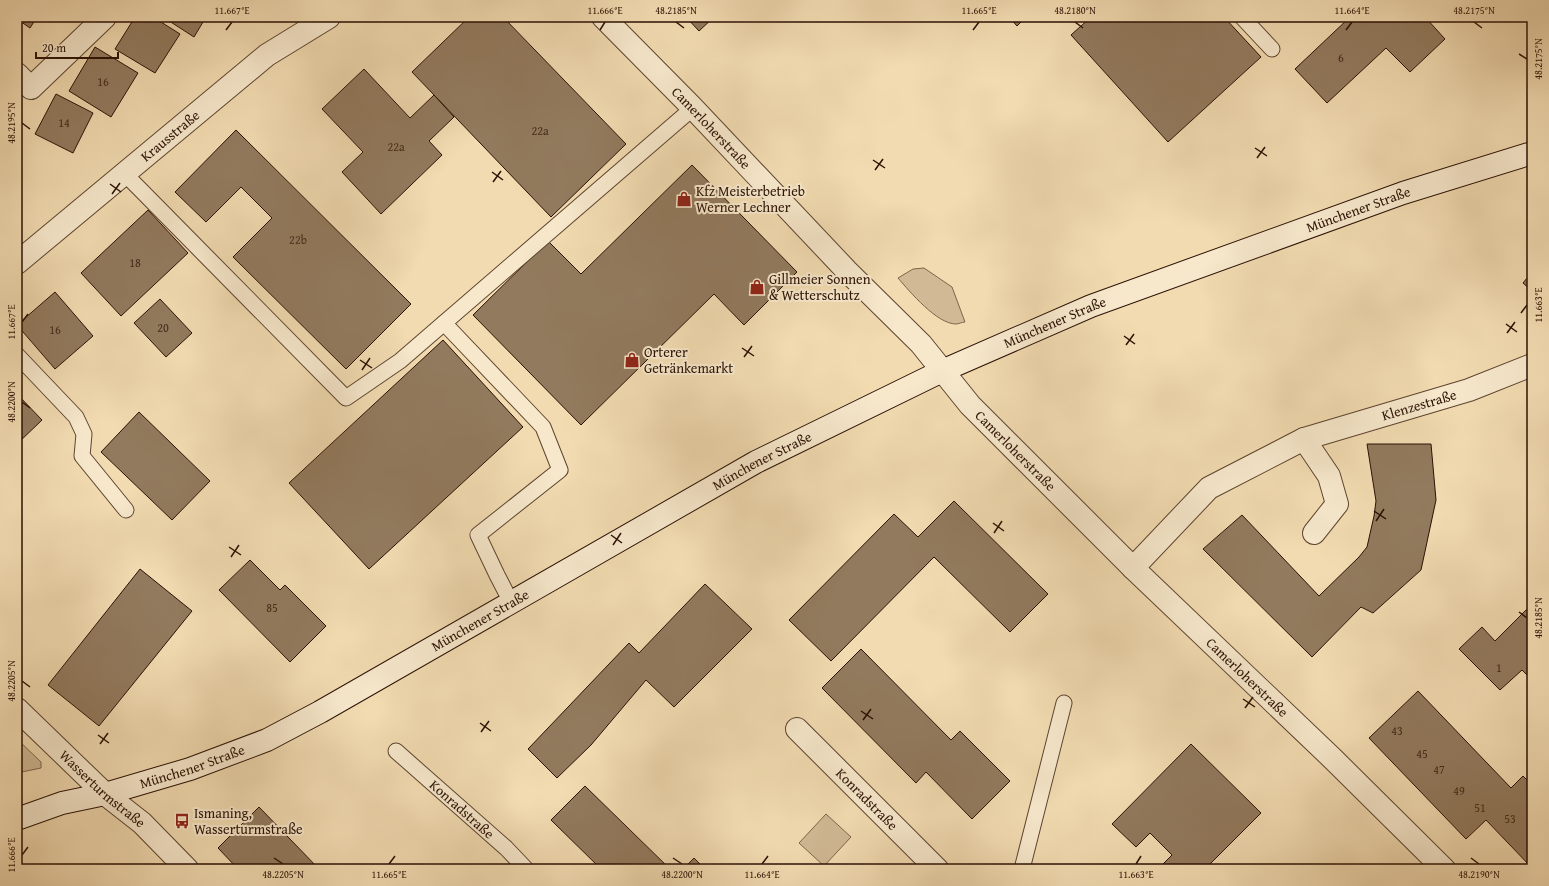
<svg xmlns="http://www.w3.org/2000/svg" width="1549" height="886" font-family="'Gentium Book Plus',serif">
	<rect width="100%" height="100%" fill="#f2dbb1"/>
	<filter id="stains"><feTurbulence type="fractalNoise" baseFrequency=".005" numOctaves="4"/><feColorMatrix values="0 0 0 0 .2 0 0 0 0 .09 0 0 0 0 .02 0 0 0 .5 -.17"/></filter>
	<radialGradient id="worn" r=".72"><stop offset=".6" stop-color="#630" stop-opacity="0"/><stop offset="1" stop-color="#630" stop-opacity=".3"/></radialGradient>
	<g fill="#d0b994" stroke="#7e654c">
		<path d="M924,268L952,287L965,322C962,322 959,324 956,324C937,324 910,292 898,278L913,269Z"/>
		<path d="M17,739L41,762V768L17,773Z"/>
		<path d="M826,814L851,837L824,866L799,843Z"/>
	</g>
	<g fill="#927a5e" stroke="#2b1104">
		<path d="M17,17H37L30,28L17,19Z"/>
		<path d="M135,17H153L180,34L155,73L115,49Z"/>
		<path d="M163,17H206L194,37Z"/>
		<path d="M469,17H503L626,144L551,217L412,72Z"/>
		<path d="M686,17H714L699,31Z"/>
		<path d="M1009,17H1026L1017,26Z"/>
		<path d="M1091,17H1224L1261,57L1168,142L1071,35Z"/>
		<path d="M1350,17H1425L1445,39L1410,72L1386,48L1327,103L1295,69Z"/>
		<path d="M95,47L138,73L111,117L69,91Z"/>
		<path d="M364,69L410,118L434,95L454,117L429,141L442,155L381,214L342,172L363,152L322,109Z"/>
		<path d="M56,94L93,113L73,153L35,134Z"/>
		<path d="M236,130L411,304L346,369L233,257L272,218L241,187L206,222L175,192Z"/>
		<path d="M692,165L797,272L744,325L714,294L581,425L473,315L548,241L581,274Z"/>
		<path d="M148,210L188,253L121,316L81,273Z"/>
		<path d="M1532,272V291L1523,283Z"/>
		<path d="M55,292L93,336L55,369L17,325Z"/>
		<path d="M160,299L192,333L166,357L134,323Z"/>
		<path d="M443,340L523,427L369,569L289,483Z"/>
		<path d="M17,394L42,420L17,444Z"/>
		<path d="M139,412L210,481L172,520L101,452Z"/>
		<path d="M1367,444H1431L1436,500L1421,570L1373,613L1361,607L1312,657L1203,549L1242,515L1319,596L1359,557L1367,547L1374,516L1376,501Z"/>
		<path d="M954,501L1048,594L1010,632L934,557L831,661L789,620L894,514L918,537Z"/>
		<path d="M250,560L280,590L285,585L326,626L290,662L219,590Z"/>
		<path d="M140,569L192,611L99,726L48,685Z"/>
		<path d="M705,584L752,629L674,707L646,680L591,745L557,778L528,749L629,643L639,653Z"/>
		<path d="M1529,607H1532V676L1530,678L1522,670L1500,690L1459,649L1482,627L1495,641Z"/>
		<path d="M861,649L951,740L960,731L1010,781L972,819L926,772L916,783L822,688Z"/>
		<path d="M1418,691L1511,788L1523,776L1532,785V868L1486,820L1466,839L1369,738Z"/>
		<path d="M1191,744L1261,813L1205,869H1158L1172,855L1150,833L1136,847L1112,824Z"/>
		<path d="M585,786L670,869H601L551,820Z"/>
		<path d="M259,807L319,869H238L218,848Z"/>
		<path d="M694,858L705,869H683Z"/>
	</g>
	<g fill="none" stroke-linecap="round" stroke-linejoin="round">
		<g stroke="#5d442f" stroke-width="17">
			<g id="lane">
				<path d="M1242,17L1272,49"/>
				<path d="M124,173L346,398L400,361L693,108"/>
				<path d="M444,323L543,427L560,470L478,535L497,575L511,602"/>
				<path d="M17,355L76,417L84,434L82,456L126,510"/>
				<path id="s1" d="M396,751L506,848L526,869"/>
				<path d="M1022,869L1064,703"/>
			</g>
		</g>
		<g stroke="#5d442f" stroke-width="24">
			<g id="street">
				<path id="s2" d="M603,17L693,108L847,271L921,344L970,405L1133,568L1333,759L1444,869"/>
				<path d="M17,74L31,88L105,17"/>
				<path id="s3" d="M17,263L267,55L329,17"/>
				<path id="s4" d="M1304,439L1469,390L1532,365"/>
				<path d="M1133,568L1209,488L1304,439L1329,476L1337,504L1314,533"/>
				<path id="s5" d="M17,709L105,794L142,823L187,869"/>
				<path id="s6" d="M797,729L937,869"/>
			</g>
		</g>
		<g stroke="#2b1104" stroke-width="24">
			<g id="secondary">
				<path id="s7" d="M17,819L62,803L105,794L190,769L267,740L320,712L756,462L942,371L1091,306L1403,193L1532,153"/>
			</g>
		</g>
		<use href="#lane" stroke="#f7e8cc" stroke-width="15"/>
		<use href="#street" stroke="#f7e8cc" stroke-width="22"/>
		<use href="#secondary" stroke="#f7e8cc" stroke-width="22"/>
	</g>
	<path fill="none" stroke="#2b1104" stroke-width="1.5" d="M676,22L684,28M1075,22L1083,28M1474,22L1482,28M226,30L232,22M600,30L605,22M973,30L979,22M1346,30L1352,22M1519,54L1527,59M22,123L30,129M1255,148L1267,156M1257,158L1265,147M873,160L885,168M875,170L883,159M492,172L503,180M493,182L501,171M110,184L121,192M112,194L120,183M1521,313L1527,305M22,322L28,314M1506,324L1517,332M1507,333L1515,322M1124,336L1135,344M1126,345L1134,334M742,348L754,356M744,357L752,346M360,360L372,368M362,370L370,358M22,402L30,408M1374,511L1386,519M1376,521L1384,509M993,523L1004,531M994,533L1002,521M611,535L622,543M613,545L621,533M229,547L241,555M231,557L239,545M1519,612L1527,618M22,681L30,687M1243,699L1255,707M1245,708L1253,697M861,711L873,719M863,720L871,709M480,723L491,731M481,732L489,721M98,735L109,743M100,744L108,733M22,855L28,847M274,858L283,864M673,858L682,864M1471,858L1479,864M389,864L395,856M762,864L768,856M1136,864L1141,856"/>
	<defs>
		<g id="shop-bare" transform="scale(1.2)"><path d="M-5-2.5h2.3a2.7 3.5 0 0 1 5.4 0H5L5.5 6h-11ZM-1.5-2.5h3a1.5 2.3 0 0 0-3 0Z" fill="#8f2418" stroke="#f7e8cc" stroke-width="2.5" paint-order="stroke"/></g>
		<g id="bus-bare" transform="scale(1.2)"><path d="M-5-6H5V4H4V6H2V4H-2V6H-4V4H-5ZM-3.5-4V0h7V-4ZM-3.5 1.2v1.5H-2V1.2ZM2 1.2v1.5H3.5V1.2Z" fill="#8f2418" stroke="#f7e8cc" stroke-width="2.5" paint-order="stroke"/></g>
	</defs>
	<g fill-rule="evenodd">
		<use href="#shop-bare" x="684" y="199"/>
		<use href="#shop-bare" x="757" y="287"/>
		<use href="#shop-bare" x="632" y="360"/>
		<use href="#bus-bare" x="182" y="821"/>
	</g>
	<g text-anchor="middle" stroke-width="4" stroke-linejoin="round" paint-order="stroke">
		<g font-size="12" fill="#452b1a">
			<text x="1341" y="62">6</text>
			<text x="103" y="86">16</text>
			<text x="64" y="127">14</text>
			<text x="540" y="135">22a</text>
			<text x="396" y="151">22a</text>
			<text x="298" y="244">22b</text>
			<text x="135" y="267">18</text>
			<text x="163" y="332">20</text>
			<text x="55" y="334">16</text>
			<text x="272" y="612">85</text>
			<text x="1499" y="672">1</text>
			<text x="1397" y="735">43</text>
			<text x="1422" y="758">45</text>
			<text x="1439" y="774">47</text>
			<text x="1459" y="795">49</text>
			<text x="1480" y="812">51</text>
			<text x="1510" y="823">53</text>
		</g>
		<g font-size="14" fill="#2b1104" stroke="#f7e8cc">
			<text dy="5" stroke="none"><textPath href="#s2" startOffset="155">Camerloherstraße</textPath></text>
			<text dy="5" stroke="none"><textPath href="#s3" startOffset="199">Krausstraße</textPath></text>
			<text dy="5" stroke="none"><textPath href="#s7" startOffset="1479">Münchener Straße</textPath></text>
			<text dy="5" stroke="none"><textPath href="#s7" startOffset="1155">Münchener Straße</textPath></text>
			<text dy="5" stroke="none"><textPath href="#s4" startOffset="120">Klenzestraße</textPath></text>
			<text dy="5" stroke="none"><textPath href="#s2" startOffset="599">Camerloherstraße</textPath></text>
			<text dy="5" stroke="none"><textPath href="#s7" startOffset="831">Münchener Straße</textPath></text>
			<text dy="5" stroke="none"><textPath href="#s7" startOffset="507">Münchener Straße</textPath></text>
			<text dy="5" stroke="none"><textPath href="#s2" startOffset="923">Camerloherstraße</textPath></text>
			<text dy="5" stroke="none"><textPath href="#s7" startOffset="183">Münchener Straße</textPath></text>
			<text dy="5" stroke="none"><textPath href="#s5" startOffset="117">Wasserturmstraße</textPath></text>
			<text dy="5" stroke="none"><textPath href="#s6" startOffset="99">Konradstraße</textPath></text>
			<text dy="5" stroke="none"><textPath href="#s1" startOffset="88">Konradstraße</textPath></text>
		</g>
		<g font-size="14" fill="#2b1104" stroke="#f7e8cc" text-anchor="start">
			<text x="696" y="196">Kfz Meisterbetrieb<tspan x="696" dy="16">Werner Lechner</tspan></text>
			<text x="769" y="284">Gillmeier Sonnen<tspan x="769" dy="16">&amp; Wetterschutz</tspan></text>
			<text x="644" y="357">Orterer<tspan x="644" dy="16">Getränkemarkt</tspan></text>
			<text x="194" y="818">Ismaning,<tspan x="194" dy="16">Wasserturmstraße</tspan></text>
		</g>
	</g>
	<rect width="1549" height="886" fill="none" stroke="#f2dbb1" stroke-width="44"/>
	<path d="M36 52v6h82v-6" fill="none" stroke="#2b1104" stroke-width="2"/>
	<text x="42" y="52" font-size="12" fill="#2b1104" stroke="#f7e8cc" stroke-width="3" paint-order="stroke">20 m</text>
	<rect x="22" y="22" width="1505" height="842" fill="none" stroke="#2b1104" stroke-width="1.5"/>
	<g font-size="10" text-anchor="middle" fill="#2b1104">
		<text x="232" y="14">11.667°E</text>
		<text x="605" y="14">11.666°E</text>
		<text x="676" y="14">48.2185°N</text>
		<text x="979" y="14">11.665°E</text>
		<text x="1075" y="14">48.2180°N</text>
		<text x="1352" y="14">11.664°E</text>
		<text x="1474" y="14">48.2175°N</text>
		<text transform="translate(1538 59) rotate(-90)" y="4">48.2175°N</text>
		<text transform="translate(11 123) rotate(-90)" y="4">48.2195°N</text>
		<text transform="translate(1538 305) rotate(-90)" y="4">11.663°E</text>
		<text transform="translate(11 322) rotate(-90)" y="4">11.667°E</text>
		<text transform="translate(11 402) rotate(-90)" y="4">48.2200°N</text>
		<text transform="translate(1538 618) rotate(-90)" y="4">48.2185°N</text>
		<text transform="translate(11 681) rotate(-90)" y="4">48.2205°N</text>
		<text transform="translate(11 855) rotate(-90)" y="4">11.666°E</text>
		<text x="283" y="878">48.2205°N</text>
		<text x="389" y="878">11.665°E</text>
		<text x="682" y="878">48.2200°N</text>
		<text x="762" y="878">11.664°E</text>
		<text x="1136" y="878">11.663°E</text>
		<text x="1479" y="878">48.2190°N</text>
	</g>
	<rect width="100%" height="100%" filter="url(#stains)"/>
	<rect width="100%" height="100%" fill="url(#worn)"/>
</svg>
